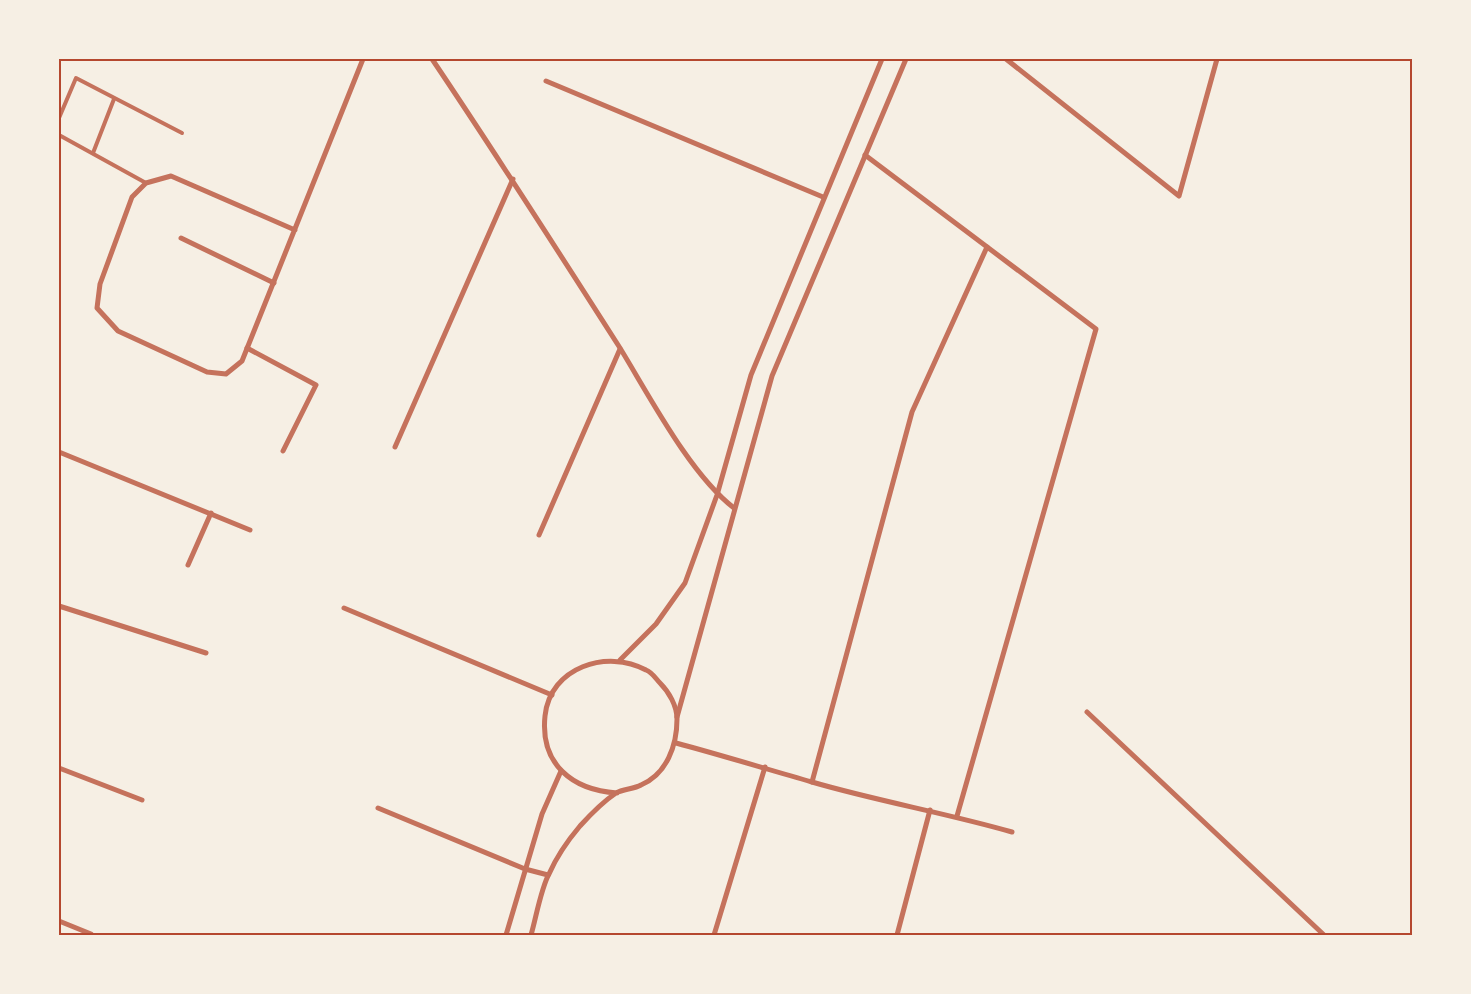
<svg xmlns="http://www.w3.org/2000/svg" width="1471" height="994" font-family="'Times New Roman',serif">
	<rect width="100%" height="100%" fill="#f6efe4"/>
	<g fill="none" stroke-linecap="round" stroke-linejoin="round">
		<g stroke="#c5725c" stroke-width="4">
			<path d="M59,118L76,78L182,133"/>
			<path d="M59,135L146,183"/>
			<path d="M93,153L114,99"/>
		</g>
		<g stroke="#c5725c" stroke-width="5">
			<path d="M432,59C496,154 558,251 620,348C650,397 690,474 734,508"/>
			<path d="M1006,59L1179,196L1217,59"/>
			<path d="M546,81L823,197"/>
			<path d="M865,155L1096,329L957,816"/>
			<path d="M295,230L171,176L146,183L132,197L100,284L97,308L118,331L207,372L226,374L242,361L363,59"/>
			<path d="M181,238L274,283"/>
			<path d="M247,348L316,385L283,451"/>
			<path d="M395,447L513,179"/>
			<path d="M59,452L250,530"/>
			<path d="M539,535L620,349"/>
			<path d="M188,565L211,513"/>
			<path d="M59,606L206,653"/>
			<path d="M344,608L552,695"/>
			<path d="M620,660L656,624L685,583L717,495L751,375L882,59"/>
			<path d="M1087,712L1324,935"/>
			<path d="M677,717L772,376L906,59"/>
			<path d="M676,743C721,755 766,769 812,782C877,801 946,813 1012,832"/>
			<path d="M59,768L142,800"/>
			<path d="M812,782L912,412L987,247"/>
			<path d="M378,808L525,869L548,875"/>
			<path d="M59,921L91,934"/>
			<path d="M506,935L542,814L561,771"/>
			<path d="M531,935C536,918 541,888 549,874C556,858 569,839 580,826C590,815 604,801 616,793C623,789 634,789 641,785C667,774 677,745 677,719C677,706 669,692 660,683C656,679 652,672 646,670C607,649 550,667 545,716C540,764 572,790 617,793"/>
			<path d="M714,935L765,767"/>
			<path d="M897,935L930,810"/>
		</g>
	</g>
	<rect width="1471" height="994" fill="none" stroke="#f6efe4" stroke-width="120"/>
	<rect x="60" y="60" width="1351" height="874" fill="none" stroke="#b5482f" stroke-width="2"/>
</svg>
